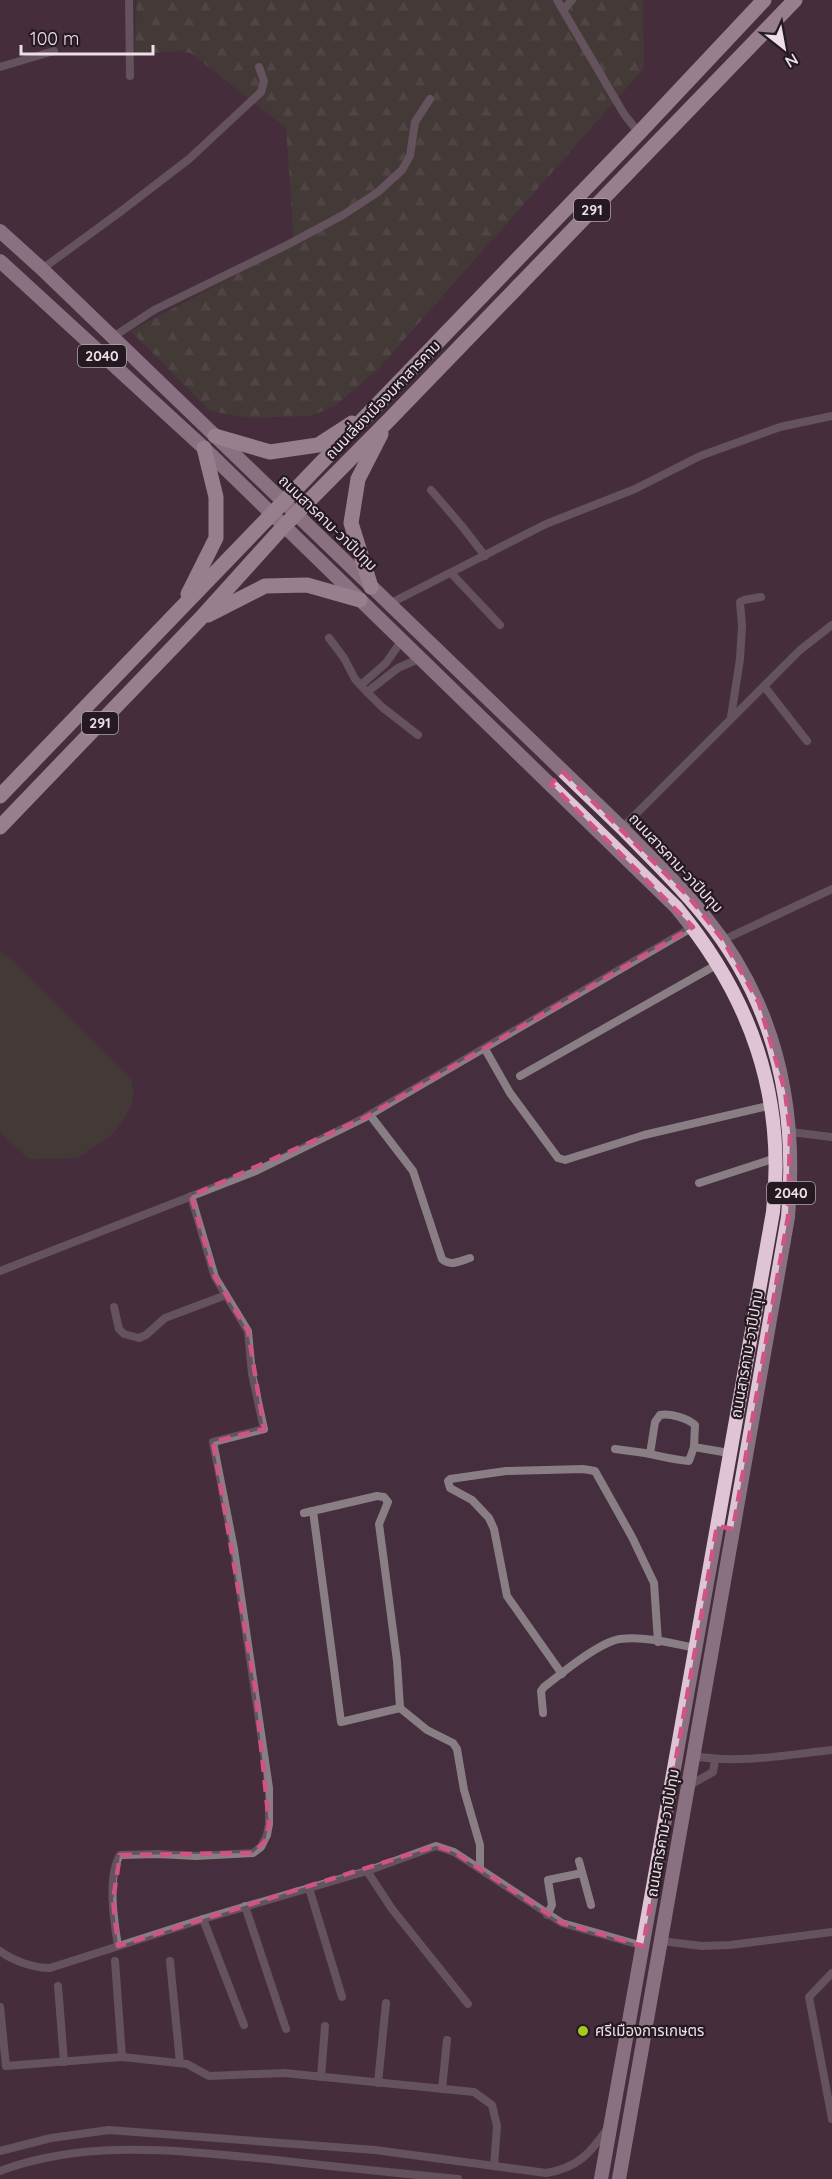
<svg xmlns="http://www.w3.org/2000/svg" width="832" height="2179" font-family="Quicksand,'Noto Sans Thai',sans-serif">
	<defs>
		<pattern id="forest-firs" width="22" height="20" patternUnits="userSpaceOnUse" patternTransform="scale(1.5)"><rect width="22" height="20" fill="#424931"/><path d="M5 1l3.5 6h-7zM16 11l3.5 6h-7z" fill="#5e634f"/></pattern>
	</defs>
	<rect width="100%" height="100%" fill="#452e3d"/>
	<path fill="url(#forest-firs)" d="M137,0H643L644,68L379,368L335,406L311,416L249,418L210,411L131,331L294,244L286,128L192,54L183,51L135,54Z"/>
	<path fill="#424931" d="M0,952L4,953L131,1080L134,1093L131,1107L114,1133L78,1158L29,1159L0,1132Z"/>
	<g fill="none" stroke-linecap="round" stroke-linejoin="round">
		<g stroke="#8a7e85" stroke-width="8">
			<path d="M129,0L130,76"/>
			<path d="M557,0L624,114L639,133"/>
			<path d="M563,10L572,0"/>
			<path d="M0,67L54,51"/>
			<path d="M42,269L120,212L189,159L261,92L264,81L259,67"/>
			<path d="M113,337L154,310L287,245L343,215L378,192L402,170L410,156L415,122L430,99"/>
			<path d="M431,490L461,525L485,556"/>
			<path d="M451,573L500,625"/>
			<path d="M389,604L546,524L635,489L700,456L780,427L832,416"/>
			<path d="M329,638L344,658L355,679L364,689L382,707L418,735"/>
			<path d="M361,685L386,663L402,640"/>
			<path d="M764,686L807,741"/>
			<path d="M367,692L398,668L421,658"/>
			<path d="M731,717L740,659L742,626L740,602L744,600L761,597"/>
			<path d="M622,828L800,650L832,625"/>
			<path d="M723,940L832,889"/>
			<path d="M485,1049L510,1093L558,1158L565,1160L644,1135L772,1105"/>
			<path d="M520,1076L718,964"/>
			<path d="M370,1115L413,1171L442,1259C450,1267 460,1261 470,1258"/>
			<path d="M790,1132L832,1137"/>
			<path d="M699,1183L776,1158"/>
			<path d="M0,1271L256,1171L364,1118L693,927"/>
			<path d="M114,1307L119,1329L124,1334L139,1338L146,1335L165,1318L226,1295"/>
			<path d="M694,1447L729,1453"/>
			<path d="M615,1449L645,1453C660,1456 674,1460 689,1461L694,1447L695,1425C687,1418 670,1413 660,1415L655,1422L650,1454"/>
			<path d="M313,1511L341,1722L400,1708"/>
			<path d="M304,1513L377,1496L384,1497L388,1502L379,1524L397,1661L400,1708L427,1730L453,1743L457,1749L464,1790L480,1845V1869"/>
			<path d="M562,1674L507,1596L494,1529L489,1518L472,1500L450,1488L448,1481L450,1479L506,1471L583,1469L595,1471L632,1537L654,1583L658,1642"/>
			<path d="M543,1713L541,1691L544,1687C561,1674 599,1642 620,1639C644,1636 672,1643 695,1648"/>
			<path d="M693,1756C740,1764 786,1755 832,1750"/>
			<path d="M688,1786L713,1772L715,1760"/>
			<path d="M579,1861L591,1905"/>
			<path d="M367,1871L392,1909L468,2004"/>
			<path d="M309,1888L342,1997"/>
			<path d="M245,1906L286,2029"/>
			<path d="M547,1915L552,1905L548,1880L582,1873"/>
			<path d="M203,1919L244,2025"/>
			<path d="M661,1941L702,1946L730,1945L832,1932"/>
			<path d="M118,1946C114,1922 107,1877 120,1855L158,1854L196,1856L253,1853L261,1847L267,1835L269,1824V1788L234,1549L213,1442L264,1429L252,1374L248,1331L215,1277L191,1196"/>
			<path d="M0,1951C13,1961 34,1968 50,1968L203,1919L367,1871L436,1846L454,1852L562,1923L643,1946"/>
			<path d="M115,1961L122,2057"/>
			<path d="M170,1961L180,2063"/>
			<path d="M832,1973L809,1997L832,2119"/>
			<path d="M58,1986L64,2062"/>
			<path d="M0,2007L6,2066L122,2057L187,2064L209,2076L284,2073L474,2092L492,2105L497,2126L494,2166"/>
			<path d="M321,2077L325,2026"/>
			<path d="M378,2083L386,2003"/>
			<path d="M442,2089L447,2040"/>
			<path d="M0,2151L51,2138L109,2130L375,2150L546,2173C577,2168 590,2154 607,2129"/>
			<path d="M0,2171C87,2138 185,2151 276,2160C337,2167 397,2173 458,2179"/>
		</g>
		<g stroke="#dec4d4" stroke-width="14">
			<path d="M0,231L42,269L622,828C650,857 681,886 706,918C776,1005 798,1107 788,1217L619,2179"/>
			<path d="M0,261L204,448L676,907C750,996 786,1095 773,1212L601,2179"/>
		</g>
		<g stroke="#fbe2f1" stroke-width="15">
			<path d="M215,436L270,452L318,445L352,423"/>
			<path d="M371,587L351,523L358,479L381,434"/>
			<path d="M188,594L216,538V497L204,448"/>
			<path d="M208,615L265,586L307,585L360,600"/>
			<path d="M0,796L639,133L764,0"/>
			<path d="M0,827L200,619L284,526L388,421L795,0"/>
		</g>
	</g>
	<path d="M0 0H832V2179H0ZM563,772L688,896L723,940L759,1003L785,1091L790,1132L788,1217L733,1529L717,1526L643,1946L562,1923L454,1852L436,1846L118,1946L113,1900L120,1855L253,1853L265,1841L269,1824L255,1687L213,1442L264,1429L248,1331L215,1277L191,1196L364,1118L693,927L551,784Z" fill="#452e3d" fill-opacity=".55" fill-rule="evenodd"/>
	<path fill="none" stroke="#cf5385" stroke-width="4.5" stroke-dasharray="12 8" stroke-linejoin="round" d="M563,772L688,896L723,940L759,1003L785,1091L790,1132L788,1217L733,1529L717,1526L643,1946L562,1923L454,1852L436,1846L118,1946L113,1900L120,1855L253,1853L265,1841L269,1824L255,1687L213,1442L264,1429L248,1331L215,1277L191,1196L364,1118L693,927L551,784Z"/>
	<circle fill="#a7c81f" stroke="#251a21" stroke-width="2" cx="583" cy="2031" r="6"/>
	<g text-anchor="middle" stroke-width="4.5" stroke-linejoin="round" paint-order="stroke">
		<g fill="#251a21" stroke="#b2a3ac" stroke-width="1.5">
			<rect x="574" y="199" width="36" height="22" rx="4.5"/>
			<rect x="78" y="345" width="48" height="22" rx="4.5"/>
			<rect x="82" y="712" width="36" height="22" rx="4.5"/>
			<rect x="767" y="1182" width="48" height="22" rx="4.5"/>
		</g>
		<g font-size="14" font-weight="bold" fill="#eedee8">
			<text x="592" y="215">291</text>
			<text x="102" y="361">2040</text>
			<text x="100" y="728">291</text>
			<text x="791" y="1198">2040</text>
		</g>
		<g font-size="15" fill="#eedee8" stroke="#251a21">
			<text transform="translate(383 400) rotate(-46)" y="5">ถนนเลี่ยงเมืองมหาสารคาม</text>
			<text transform="translate(328 523) rotate(44)" y="5">ถนนสารคาม-วาปีปทุม</text>
			<text transform="translate(676 863) rotate(47)" y="5">ถนนสารคาม-วาปีปทุม</text>
			<text transform="translate(747 1354) rotate(-80)" y="5">ถนนสารคาม-วาปีปทุม</text>
			<text transform="translate(663 1833) rotate(-80)" y="5">ถนนสารคาม-วาปีปทุม</text>
		</g>
		<g font-size="15" fill="#eedee8" stroke="#251a21" text-anchor="start">
			<text x="595" y="2036">ศรีเมืองการเกษตร</text>
		</g>
	</g>
	<g transform="translate(784 48) rotate(149)" stroke="#251a21" stroke-width="4.5" paint-order="stroke">
	<path d="M0-4.5L10 22L0 15L-10 22Z" fill="#eedee8"/>
	<text y="-9" font-size="16" font-weight="bold" text-anchor="middle" fill="#eedee8">N</text>
	</g>
	<path d="M21 45v9h132v-9" fill="none" stroke="#eedee8" stroke-width="3"/>
	<text x="30" y="45" font-size="18" fill="#eedee8" stroke="#251a21" stroke-width="4.5" paint-order="stroke">100 m</text>
</svg>
